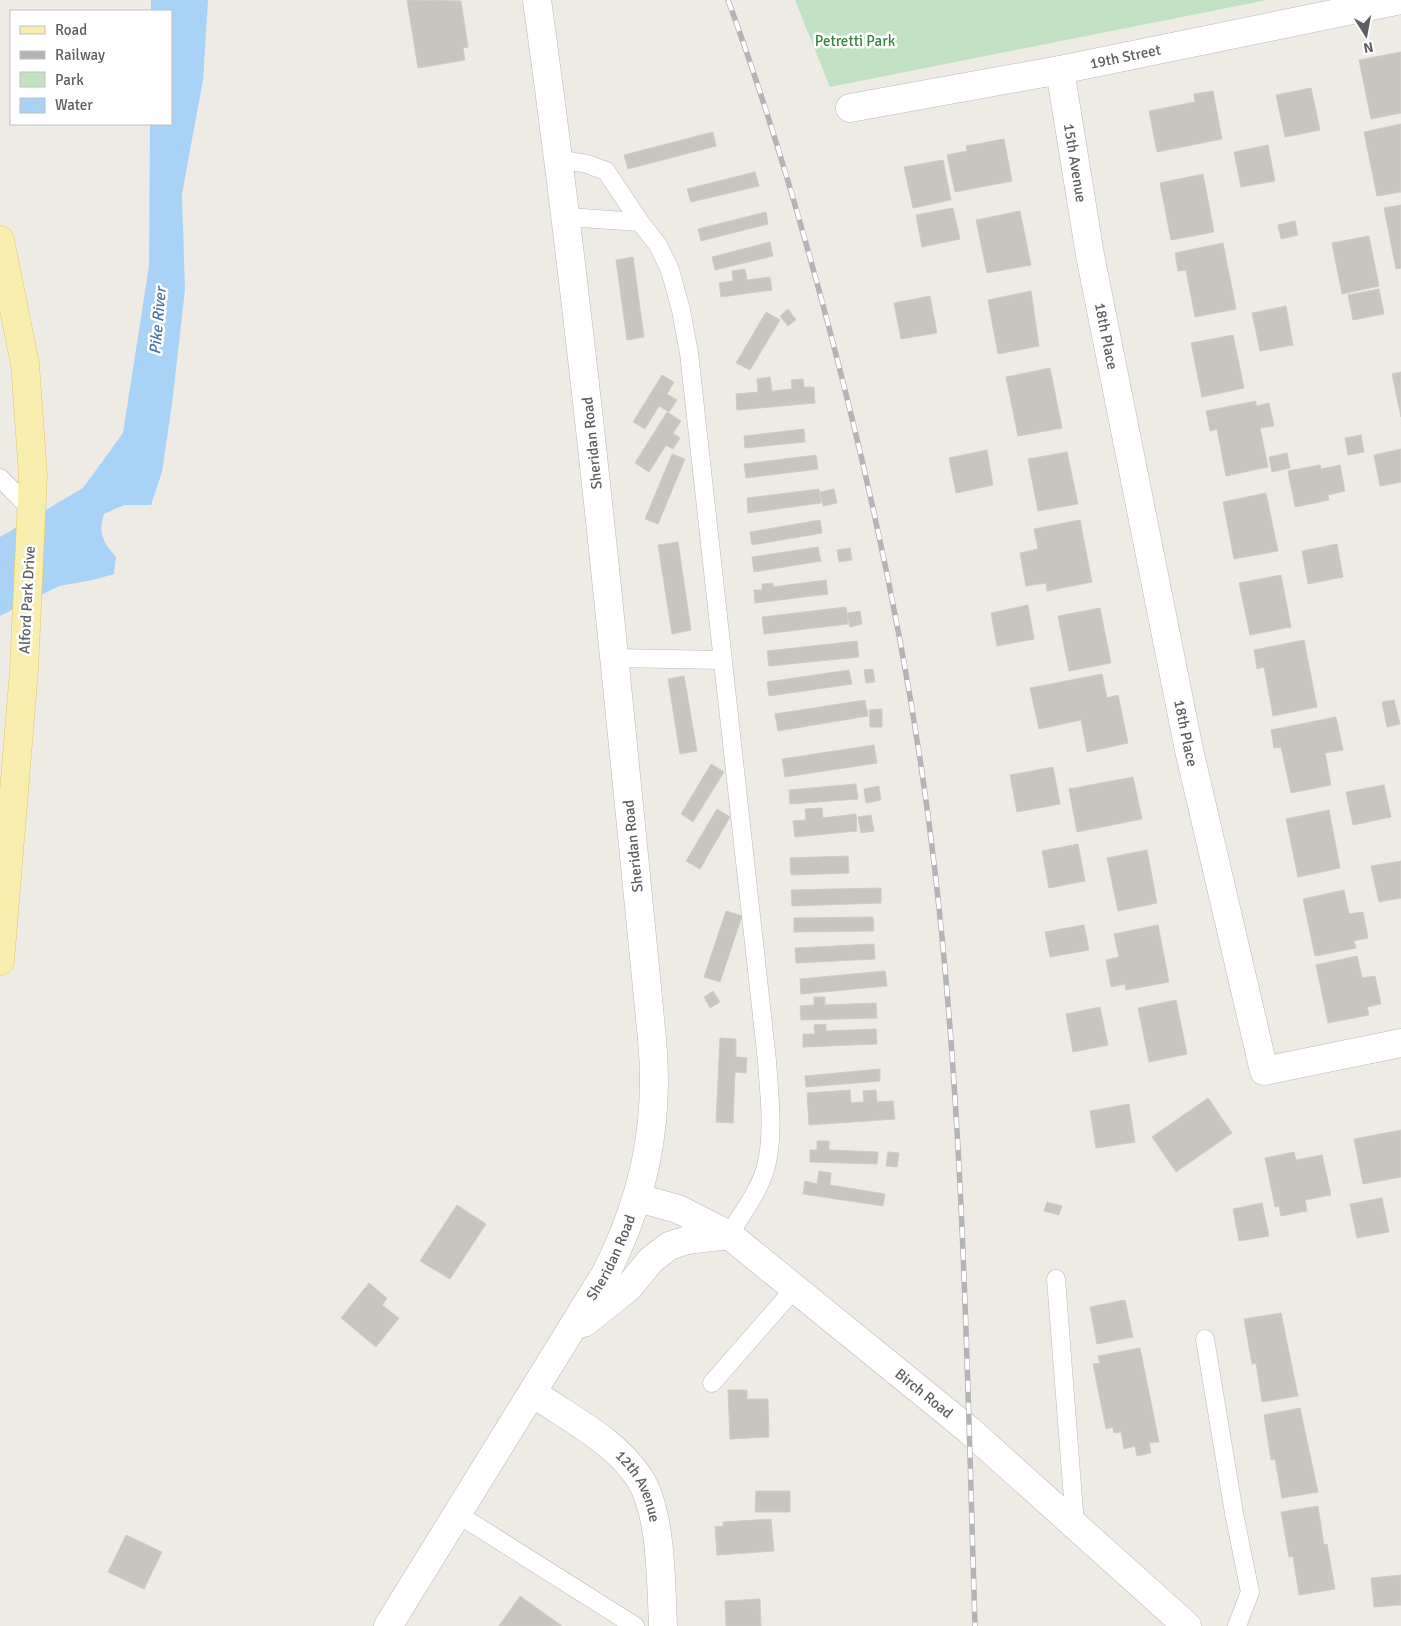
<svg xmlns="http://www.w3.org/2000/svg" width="1401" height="1626" font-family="Signika,sans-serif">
	<rect width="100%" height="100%" fill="#edebe3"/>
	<path fill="#c1e2c2" d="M795,0H1267L830,87Z"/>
	<path fill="#a8d3f7" d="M151,0H208L203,80L182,194L185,290L172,404L162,472L151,505H124L104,514C98,534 103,542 116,557L114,574L93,580L59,586L0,616V537L83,488L123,433L149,266L150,124H171V11H151Z"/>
	<g fill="#c8c5c0" stroke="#d1ccc2">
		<path d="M407,0L461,1L468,47L463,48L465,60L418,68Z"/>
		<path d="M1401,52V113L1371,119L1359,60Z"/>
		<path d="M1311,88L1320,130L1285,137L1276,95Z"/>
		<path d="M1213,91L1222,139L1157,152L1149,111L1195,102L1194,94Z"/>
		<path d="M1401,124V192L1377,196L1364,132Z"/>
		<path d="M713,132L716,146L628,169L624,155Z"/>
		<path d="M1004,139L1012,181L955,192L947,155L967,151L966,146Z"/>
		<path d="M1268,145L1275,181L1241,187L1234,152Z"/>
		<path d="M943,160L951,200L913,208L904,167Z"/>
		<path d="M755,172L759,186L691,202L687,189Z"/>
		<path d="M1203,174L1214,232L1171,240L1160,183Z"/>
		<path d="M1401,205V268L1396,269L1384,208Z"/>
		<path d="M953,208L960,239L922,247L916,215Z"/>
		<path d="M1020,211L1031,265L987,273L976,220Z"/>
		<path d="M766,212L768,224L701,241L698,229Z"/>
		<path d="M1295,221L1298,235L1281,239L1278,225Z"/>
		<path d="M1369,236L1379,286L1342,294L1332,243Z"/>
		<path d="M770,242L773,256L715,270L712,257Z"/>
		<path d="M1223,243L1236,309L1195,317L1186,270L1178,271L1175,253Z"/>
		<path d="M633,257L644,337L627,340L616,260Z"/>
		<path d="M745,269L747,280L770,277L772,290L721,297L719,283L733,281L732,271Z"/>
		<path d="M1379,289L1384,314L1353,320L1348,295Z"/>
		<path d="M1031,291L1039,346L998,354L988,300Z"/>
		<path d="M930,296L937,333L901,339L894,303Z"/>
		<path d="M1286,306L1293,345L1260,351L1252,313Z"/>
		<path d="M788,309L796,320L788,326L780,316Z"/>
		<path d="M766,312L780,320L750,370L736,363Z"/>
		<path d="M1233,335L1244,388L1202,397L1191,343Z"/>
		<path d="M1050,368L1062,428L1018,436L1006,377Z"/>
		<path d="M1401,372V417L1392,374Z"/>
		<path d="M662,375L674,382L667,394L677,400L669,412L659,406L645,429L633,422Z"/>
		<path d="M770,377L772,391L792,389L791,380L803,379L804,387H814L815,403L737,410L736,394L758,392L757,379Z"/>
		<path d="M1256,401V406L1269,403L1274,426L1260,428L1268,467L1226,476L1217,429L1210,431L1206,411Z"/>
		<path d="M667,412L681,421L673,433L680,438L673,449L666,445L649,472L635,463Z"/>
		<path d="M804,429L805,442L745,448L744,436Z"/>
		<path d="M1361,435L1364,452L1348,455L1345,438Z"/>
		<path d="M1401,449V482L1380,486L1374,455Z"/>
		<path d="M987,450L993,485L956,493L949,458Z"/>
		<path d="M1067,452L1078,504L1038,511L1028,459Z"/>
		<path d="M1287,453L1290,468L1272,472L1269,457Z"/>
		<path d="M672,454L685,459L658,524L645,519Z"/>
		<path d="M816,455L818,469L746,478L744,464Z"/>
		<path d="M1320,465L1321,469L1340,465L1345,491L1328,495L1329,500L1295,507L1288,471Z"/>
		<path d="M819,489L821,503L748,513L747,498Z"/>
		<path d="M834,489L837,503L823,506L820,492Z"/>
		<path d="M1266,493L1278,551L1234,559L1223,502Z"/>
		<path d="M820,520L822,533L752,545L750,532Z"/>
		<path d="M1080,520L1092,582L1047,591L1046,583L1026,586L1020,553L1038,549L1034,529Z"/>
		<path d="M678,542L691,630L672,634L658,545Z"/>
		<path d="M1337,544L1343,577L1308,584L1302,551Z"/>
		<path d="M818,547L821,561L754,572L752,557Z"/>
		<path d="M850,548L852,560L839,562L837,550Z"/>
		<path d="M1281,575L1291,627L1250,635L1239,583Z"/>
		<path d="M826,580L828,594L755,603L754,590H762V584L773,583V587Z"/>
		<path d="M1028,605L1034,639L997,646L991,613Z"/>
		<path d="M846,607L848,624L764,634L762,617Z"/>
		<path d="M1100,608L1111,663L1069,671L1058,616Z"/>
		<path d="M860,611L862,624L850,627L847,613Z"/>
		<path d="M1304,640L1317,707L1273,716L1264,667L1257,669L1254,650Z"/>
		<path d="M857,641L859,657L769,666L767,651Z"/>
		<path d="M873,669L875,682L866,683L864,670Z"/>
		<path d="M849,670L852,684L769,696L767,682Z"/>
		<path d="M1102,674L1107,698L1118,695L1128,743L1087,752L1081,720L1039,729L1030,688Z"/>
		<path d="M684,676L697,751L680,754L668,679Z"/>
		<path d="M865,700L868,716L778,731L775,714Z"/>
		<path d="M1394,700L1400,724L1387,727L1382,702Z"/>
		<path d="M882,709V727H870L869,710Z"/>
		<path d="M1336,717L1343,750L1325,753L1331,785L1291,793L1281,747L1274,748L1271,730Z"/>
		<path d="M874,745L877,763L785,777L782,759Z"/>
		<path d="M711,764L724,772L693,822L681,814Z"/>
		<path d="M1053,767L1060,804L1017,812L1010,775Z"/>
		<path d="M1133,777L1142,819L1077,832L1069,789Z"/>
		<path d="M856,784L858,799L790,804L789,790Z"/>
		<path d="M1384,785L1391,817L1353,825L1346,792Z"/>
		<path d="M879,786L881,800L866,803L864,789Z"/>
		<path d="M822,808L823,818L856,814L857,831L795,837L793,821L806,820L805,809Z"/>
		<path d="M717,809L730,817L700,869L686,861Z"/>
		<path d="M1329,810L1340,868L1298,877L1286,819Z"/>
		<path d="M871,815L874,831L861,833L858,817Z"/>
		<path d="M1078,844L1085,881L1049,888L1042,851Z"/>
		<path d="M1147,850L1157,903L1118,911L1107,858Z"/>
		<path d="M848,856L849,873L791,875L790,858Z"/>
		<path d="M1401,861V898L1379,902L1371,866Z"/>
		<path d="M881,888V903L792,906L791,890Z"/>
		<path d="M1344,890L1349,914L1363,912L1368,938L1354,941L1356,948L1315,956L1303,899Z"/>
		<path d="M726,911L742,916L720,982L704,977Z"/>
		<path d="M873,917L874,931L794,932V918Z"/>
		<path d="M1084,925L1089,950L1050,957L1045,932Z"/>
		<path d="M1158,925L1169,982L1126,990L1125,984L1111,987L1106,960L1119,957L1114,934Z"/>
		<path d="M874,944L875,959L796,963L795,948Z"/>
		<path d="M1357,956L1362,978L1375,976L1381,1004L1367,1007L1369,1015L1328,1023L1316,965Z"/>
		<path d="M885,971L887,986L801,994L800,979Z"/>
		<path d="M713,991L720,1002L710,1008L704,997Z"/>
		<path d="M814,997H825V1005L876,1003L877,1018L801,1020L800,1006L814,1005Z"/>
		<path d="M1176,1000L1187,1054L1149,1062L1138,1008Z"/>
		<path d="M1100,1007L1108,1045L1073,1052L1066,1014Z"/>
		<path d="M826,1024V1031L876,1029L877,1044L803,1047V1034H815L814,1025Z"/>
		<path d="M720,1038L736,1039V1057L747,1058L746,1073L735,1072L733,1123L716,1122Z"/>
		<path d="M880,1069V1081L806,1087L805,1076Z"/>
		<path d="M850,1090L851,1103L864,1102L863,1091L876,1090L877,1102L893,1101L895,1119L809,1125L807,1093Z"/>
		<path d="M1208,1098L1232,1133L1176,1172L1152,1137Z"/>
		<path d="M1129,1104L1135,1142L1096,1148L1090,1111Z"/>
		<path d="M1401,1130V1177L1363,1184L1354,1139Z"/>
		<path d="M817,1141H829V1150L878,1152L877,1164L810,1162V1150H817Z"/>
		<path d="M888,1152L899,1153L897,1167L886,1166Z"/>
		<path d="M1294,1152L1296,1160L1322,1155L1331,1195L1305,1200L1307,1211L1281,1216L1279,1206L1275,1207L1265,1158Z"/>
		<path d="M819,1171L831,1173L830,1185L885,1194L883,1206L803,1194L805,1181L817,1184Z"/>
		<path d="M1382,1198L1389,1232L1357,1238L1350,1204Z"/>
		<path d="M1047,1202L1062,1206L1059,1215L1044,1211Z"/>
		<path d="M1262,1203L1269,1236L1239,1241L1233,1209Z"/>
		<path d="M457,1205L486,1224L450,1279L420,1261Z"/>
		<path d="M369,1283L387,1298L382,1305L399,1318L376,1347L341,1318Z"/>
		<path d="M1125,1300L1133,1337L1097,1344L1090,1307Z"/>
		<path d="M1281,1313L1298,1396L1262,1402L1256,1363L1252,1364L1244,1319Z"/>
		<path d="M1140,1348L1159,1442L1149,1443L1151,1453L1137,1456L1135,1446L1124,1449L1121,1432L1114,1433L1113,1427L1106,1429L1093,1364L1100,1363L1098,1356Z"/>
		<path d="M728,1390H747V1399H768L769,1437L730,1439Z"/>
		<path d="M1300,1408L1318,1492L1282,1498L1275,1459L1271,1460L1264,1415Z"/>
		<path d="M756,1491H790V1512H755Z"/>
		<path d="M1318,1506L1324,1545L1327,1544L1335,1589L1299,1595L1293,1556L1289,1557L1281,1512Z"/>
		<path d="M771,1519L774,1551L717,1555L715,1527L723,1526V1522Z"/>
		<path d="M126,1535L162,1552L144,1589L108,1572Z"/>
		<path d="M1401,1575V1605L1374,1607L1371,1578Z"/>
		<path d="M520,1596L562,1626H499Z"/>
		<path d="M760,1599L761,1626H726L725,1601Z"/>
	</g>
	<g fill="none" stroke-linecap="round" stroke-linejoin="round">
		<g stroke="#b5b8bc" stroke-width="19">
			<g id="lane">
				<path d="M559,159L587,164L606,171L640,222L658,245L670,270L681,310L689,353L767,1061C769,1094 774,1129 767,1162C762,1188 742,1213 729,1235"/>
				<path d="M567,217L640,222"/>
				<path d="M0,478L31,509"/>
				<path d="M614,658L722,660"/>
				<path d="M1056,1279L1075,1525"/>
				<path d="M1205,1339L1234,1513L1250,1592L1237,1626"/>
				<path d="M712,1383L795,1288"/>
				<path d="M456,1513L635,1626"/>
			</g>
		</g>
		<g stroke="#b5b8bc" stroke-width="29">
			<g id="street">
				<path id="s1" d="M1060,70L1090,255L1189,750L1264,1071L1401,1043"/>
				<path id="s2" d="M850,108L1060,70L1401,0"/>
				<path id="s3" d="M533,1393C569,1418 616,1441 640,1479C662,1514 661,1585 663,1626"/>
			</g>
		</g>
		<g stroke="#b5b7bc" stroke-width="29">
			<g id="secondary">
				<path id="s4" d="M638,1198L678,1209L729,1235L969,1430L1187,1626"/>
				<path d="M584,1323L628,1288L651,1260L669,1246L687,1240L729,1235"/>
				<path id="s5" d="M388,1626L606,1273C644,1197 660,1124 652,1039C618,692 585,345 537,0"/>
			</g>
		</g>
		<g stroke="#e5c363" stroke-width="29">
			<path id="primary" d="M0,240L25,364L33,475L24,670L0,961"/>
		</g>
		<use href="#lane" stroke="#fff" stroke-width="18"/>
		<use href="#street" stroke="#fff" stroke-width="28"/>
		<use href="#secondary" stroke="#fff" stroke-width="28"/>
		<use href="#primary" stroke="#f8edad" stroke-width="28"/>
		<g stroke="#b3b4b4" stroke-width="5.5">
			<path id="rail" d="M728,0C777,133 815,269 849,406C886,556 916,709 934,863C964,1116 967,1372 975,1626"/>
		</g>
		<use href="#rail" stroke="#fff" stroke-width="4" stroke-dasharray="11" stroke-linecap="butt"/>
	</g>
	<g text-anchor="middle" stroke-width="5" stroke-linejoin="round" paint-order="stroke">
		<g font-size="15" fill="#3c8140" stroke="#fff">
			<text x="855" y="46">Petretti Park</text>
		</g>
		<g font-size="15" fill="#5b5e62" stroke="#fff">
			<text dy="5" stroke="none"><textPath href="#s2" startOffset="280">19th Street</textPath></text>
			<text dy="5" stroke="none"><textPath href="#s1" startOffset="94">15th Avenue</textPath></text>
			<text dy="5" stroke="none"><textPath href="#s1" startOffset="270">18th Place</textPath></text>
			<text transform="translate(592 443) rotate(-96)" y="5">Sheridan Road</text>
			<text transform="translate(27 600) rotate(-87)" y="5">Alford Park Drive</text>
			<text dy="5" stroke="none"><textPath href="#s1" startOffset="675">18th Place</textPath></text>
			<text transform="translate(633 846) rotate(-96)" y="5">Sheridan Road</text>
			<text dy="5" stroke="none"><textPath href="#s5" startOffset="431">Sheridan Road</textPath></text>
			<text dy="5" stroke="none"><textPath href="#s4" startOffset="350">Birch Road</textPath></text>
			<text dy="5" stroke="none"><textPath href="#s3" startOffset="144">12th Avenue</textPath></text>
		</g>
		<g font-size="16" font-style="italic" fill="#4774a8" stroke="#fff">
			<text transform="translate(157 321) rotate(-85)" y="6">Pike River</text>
		</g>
	</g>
	<rect x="10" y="10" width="162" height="115" fill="#ffffff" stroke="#bdbfc0"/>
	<rect x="20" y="26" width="25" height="8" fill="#f8edad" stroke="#bdbfc0"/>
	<text x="55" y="35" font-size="15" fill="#5b5e62">Road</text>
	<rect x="20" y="51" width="25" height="8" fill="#b3b4b4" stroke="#bdbfc0"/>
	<text x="55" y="60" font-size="15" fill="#5b5e62">Railway</text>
	<rect x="20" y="72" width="25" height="15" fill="#c1e2c2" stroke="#bdbfc0"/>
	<text x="55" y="85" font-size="15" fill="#5b5e62">Park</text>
	<rect x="20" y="98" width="25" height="15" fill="#a8d3f7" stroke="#bdbfc0"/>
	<text x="55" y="110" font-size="15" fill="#5b5e62">Water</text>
	<g transform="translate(1366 35) rotate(169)" stroke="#ffffff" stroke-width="4" paint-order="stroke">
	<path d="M0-4L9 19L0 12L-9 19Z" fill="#5b5e62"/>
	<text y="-8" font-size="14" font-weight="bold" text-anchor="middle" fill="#5b5e62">N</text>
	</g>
</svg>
